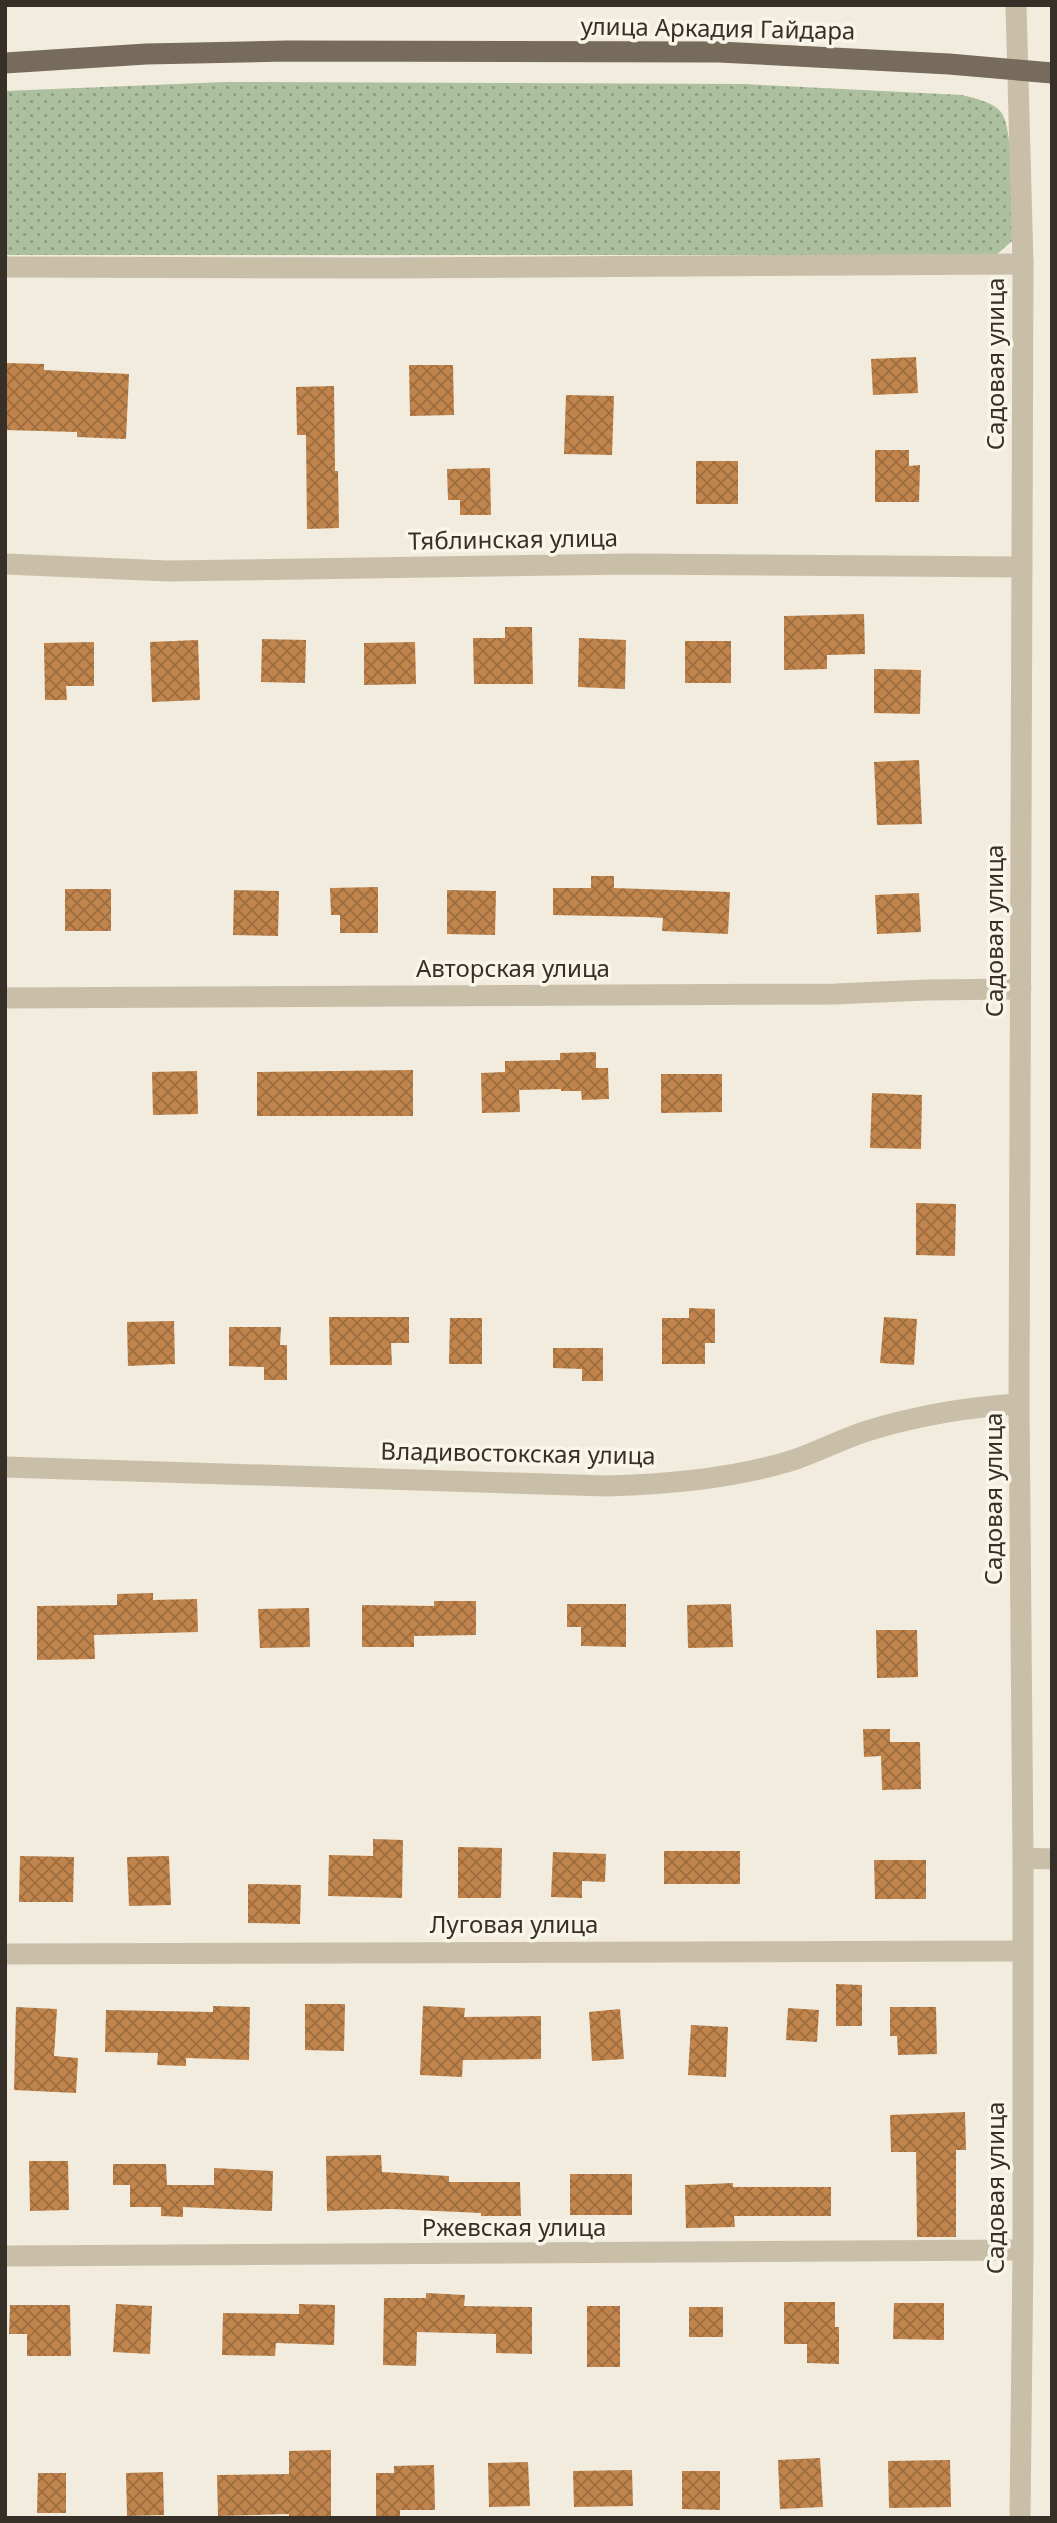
<svg xmlns="http://www.w3.org/2000/svg" width="1057" height="2523" font-family="'Noto Sans',sans-serif">
	<defs>
		<pattern id="grass-dots" width="8" height="8" patternUnits="userSpaceOnUse" patternTransform="scale(1.75)"><rect width="8" height="8" fill="#acbf9e"/><path d="M2 2h.1M6 6h.1" fill="none" stroke="#8d9c81" stroke-width="1.8" stroke-linecap="round"/></pattern>
		<pattern id="building-cross-hatch" width="8" height="8" patternUnits="userSpaceOnUse" patternTransform="scale(1.75)"><rect width="8" height="8" fill="#c0844c"/><path d="M0 0l8 8M0 8l8-8" fill="none" stroke="#9d6c3f"/></pattern>
	</defs>
	<rect width="100%" height="100%" fill="#f1ecdd"/>
	<path fill="url(#grass-dots)" d="M226,82L744,84L962,95C974,98 993,102 1001,112C1015,131 1011,214 1012,241L996,255H5V91Z"/>
	<g fill="url(#building-cross-hatch)">
		<path d="M916,357L918,393L873,395L871,359Z"/>
		<path d="M5,363L44,364V370L129,374L126,439L77,437V432L5,430Z"/>
		<path d="M409,365H453L454,415L410,416Z"/>
		<path d="M334,386L335,471H338L339,528L307,529L306,435H297L296,387Z"/>
		<path d="M566,395L614,396L612,455L564,454Z"/>
		<path d="M875,450H909V466L920,465L919,502H875Z"/>
		<rect x="696" y="461" width="42" height="43"/>
		<path d="M490,468L491,515H460V500H448L447,469Z"/>
		<path d="M864,614L865,654L827,655V669L784,670V616Z"/>
		<path d="M505,627H532L533,684H474L473,638H505Z"/>
		<path d="M579,638L626,640L625,689L578,687Z"/>
		<path d="M262,639L306,640L305,683L261,682Z"/>
		<path d="M198,640L200,700L152,702L150,642Z"/>
		<rect x="685" y="641" width="46" height="42"/>
		<path d="M94,642V686H66L67,700H45L44,643Z"/>
		<path d="M415,642L416,684L364,685V643Z"/>
		<path d="M874,669L921,670L920,714L874,713Z"/>
		<path d="M919,760L922,824L877,825L874,762Z"/>
		<path d="M591,876H614V888L730,892L728,934L662,931L663,918L648,917L553,915V888H591Z"/>
		<path d="M378,887V933H340V915H331L330,888Z"/>
		<rect x="65" y="889" width="46" height="42"/>
		<path d="M234,890L279,891L278,936L233,935Z"/>
		<path d="M447,890L496,891L495,935L447,934Z"/>
		<path d="M919,893L921,932L877,934L875,895Z"/>
		<path d="M596,1052V1068H608L609,1099L582,1100L581,1091H561V1089L519,1090L520,1112L482,1113L481,1073L505,1072V1061L560,1060V1053Z"/>
		<path d="M413,1070V1116H257V1072Z"/>
		<path d="M197,1071L198,1114L153,1115L152,1072Z"/>
		<path d="M661,1074H722V1112L661,1113Z"/>
		<path d="M872,1093L922,1095L921,1149L870,1148Z"/>
		<path d="M916,1203L956,1204L955,1256L916,1255Z"/>
		<path d="M689,1308L715,1309V1343H705V1364H662V1318H689Z"/>
		<path d="M329,1317H409V1343H391L392,1365H330Z"/>
		<path d="M884,1317L917,1319L914,1365L880,1363Z"/>
		<path d="M450,1318H482V1364H449Z"/>
		<path d="M174,1321L175,1364L128,1366L127,1322Z"/>
		<path d="M229,1327H281L280,1345H287V1380H264V1367L229,1366Z"/>
		<path d="M553,1348H603V1381H582V1369L553,1368Z"/>
		<path d="M153,1593V1600L197,1599L198,1632L94,1635L95,1659L37,1660V1606L117,1605V1594Z"/>
		<path d="M434,1601H476V1635L414,1636V1647H362V1605L434,1606Z"/>
		<path d="M567,1604H626V1647L581,1646V1627H567Z"/>
		<path d="M731,1604L733,1647L688,1648L687,1605Z"/>
		<path d="M309,1608L310,1647L260,1648L258,1609Z"/>
		<path d="M876,1630H917L918,1677L877,1678Z"/>
		<path d="M863,1729H890V1742H920L921,1789L882,1790L881,1756L864,1757Z"/>
		<path d="M373,1839L403,1840L402,1898L328,1896L329,1855L373,1856Z"/>
		<path d="M458,1847L502,1848L501,1898H458Z"/>
		<rect x="664" y="1851" width="76" height="33"/>
		<path d="M553,1852L606,1854L605,1882L582,1881V1898L551,1897Z"/>
		<path d="M20,1856L74,1857L73,1902H19Z"/>
		<path d="M169,1856L171,1905L129,1906L127,1857Z"/>
		<path d="M874,1860H926V1899H875Z"/>
		<path d="M248,1884L301,1885L300,1924L248,1923Z"/>
		<path d="M836,1984L862,1985V2026H836Z"/>
		<path d="M305,2004H345L344,2051L305,2050Z"/>
		<path d="M213,2006L250,2007L249,2060L186,2058V2066L157,2065L158,2053L105,2052L106,2010L213,2012Z"/>
		<path d="M423,2006L465,2008L464,2017L541,2016V2059L463,2060L462,2077L420,2075Z"/>
		<path d="M16,2007L57,2009L54,2056L78,2058L76,2093L14,2090Z"/>
		<path d="M890,2007H936L937,2054L898,2055L897,2036H890Z"/>
		<path d="M788,2008L819,2010L817,2042L786,2040Z"/>
		<path d="M620,2009L624,2059L592,2061L589,2012Z"/>
		<path d="M691,2025L728,2027L726,2077L688,2075Z"/>
		<path d="M965,2112L966,2150H956V2237H917L916,2152H891L890,2115Z"/>
		<path d="M381,2155L382,2172L449,2176V2182H520L521,2216H481V2213L392,2209L327,2211L326,2156Z"/>
		<path d="M29,2161H68L69,2210L30,2211Z"/>
		<path d="M113,2164H166L167,2185H214V2168L273,2171L272,2211L183,2207V2217L161,2216V2207H130V2185H113Z"/>
		<rect x="570" y="2174" width="62" height="41"/>
		<path d="M733,2183V2187H831V2216H734L735,2227L686,2228L685,2185Z"/>
		<path d="M426,2293L465,2295L464,2306L532,2307V2354L496,2353V2334L417,2332L416,2366L383,2365L384,2298H426Z"/>
		<path d="M784,2302H835V2327H839V2364L807,2363V2344H784Z"/>
		<path d="M894,2303H944V2340L893,2339Z"/>
		<path d="M116,2304L152,2306L150,2354L113,2352Z"/>
		<path d="M299,2304L335,2305L334,2345L276,2343L275,2356L222,2355L223,2313L299,2314Z"/>
		<path d="M10,2305H70L71,2356H27V2334H9Z"/>
		<rect x="587" y="2306" width="33" height="61"/>
		<rect x="689" y="2307" width="34" height="30"/>
		<path d="M331,2450V2518H289V2514L218,2516L217,2475L289,2474V2451Z"/>
		<path d="M820,2458L823,2507L780,2509L778,2460Z"/>
		<path d="M950,2460L951,2507L889,2508L888,2461Z"/>
		<path d="M528,2462L530,2506L489,2507L488,2463Z"/>
		<path d="M434,2465L435,2510H400V2518H376V2473H394V2466Z"/>
		<path d="M632,2470L633,2506L574,2507L573,2471Z"/>
		<path d="M682,2471H720V2510L682,2509Z"/>
		<path d="M163,2472L164,2515L127,2516L126,2473Z"/>
		<path d="M38,2473H66V2513H37Z"/>
	</g>
	<g fill="none" stroke-linecap="round" stroke-linejoin="round">
		<g stroke="#c9bfa9" stroke-width="21">
			<path d="M1016,5L1023,264L1019,1404L1023,1858V2250L1020,2518"/>
			<path d="M5,267L380,268L1023,264"/>
			<path d="M5,564L168,571L631,564L1022,567"/>
			<path d="M5,998L835,994L926,990L1021,989"/>
			<path d="M5,1467L607,1486C668,1484 728,1479 787,1462C814,1454 839,1440 867,1431C916,1416 968,1407 1019,1404"/>
			<path d="M1023,1858L1052,1859"/>
			<path d="M5,1954L1022,1951"/>
			<path d="M5,2256L1023,2250"/>
		</g>
		<path stroke="#776b5b" stroke-width="21" d="M5,63L146,54L287,51L719,52L949,64L1052,73"/>
	</g>
	<g text-anchor="middle" stroke-width="7" stroke-linejoin="round" paint-order="stroke">
		<g font-size="24" fill="#363029" stroke="#f9f5e9">
			<text transform="translate(718 29) rotate(1)" y="8">улица Аркадия Гайдара</text>
			<text transform="translate(996 364) rotate(-90)" y="8">Садовая улица</text>
			<text transform="translate(513 540) rotate(-1)" y="8">Тяблинская улица</text>
			<text transform="translate(995 931) rotate(-90)" y="8">Садовая улица</text>
			<text x="513" y="977">Авторская улица</text>
			<text transform="translate(518 1454) rotate(1)" y="8">Владивостокская улица</text>
			<text transform="translate(994 1499) rotate(-90)" y="8">Садовая улица</text>
			<text x="514" y="1933">Луговая улица</text>
			<text transform="translate(996 2188) rotate(-90)" y="8">Садовая улица</text>
			<text x="514" y="2236">Ржевская улица</text>
		</g>
	</g>
	<rect width="1057" height="2523" fill="none" stroke="#363029" stroke-width="14"/>
</svg>
